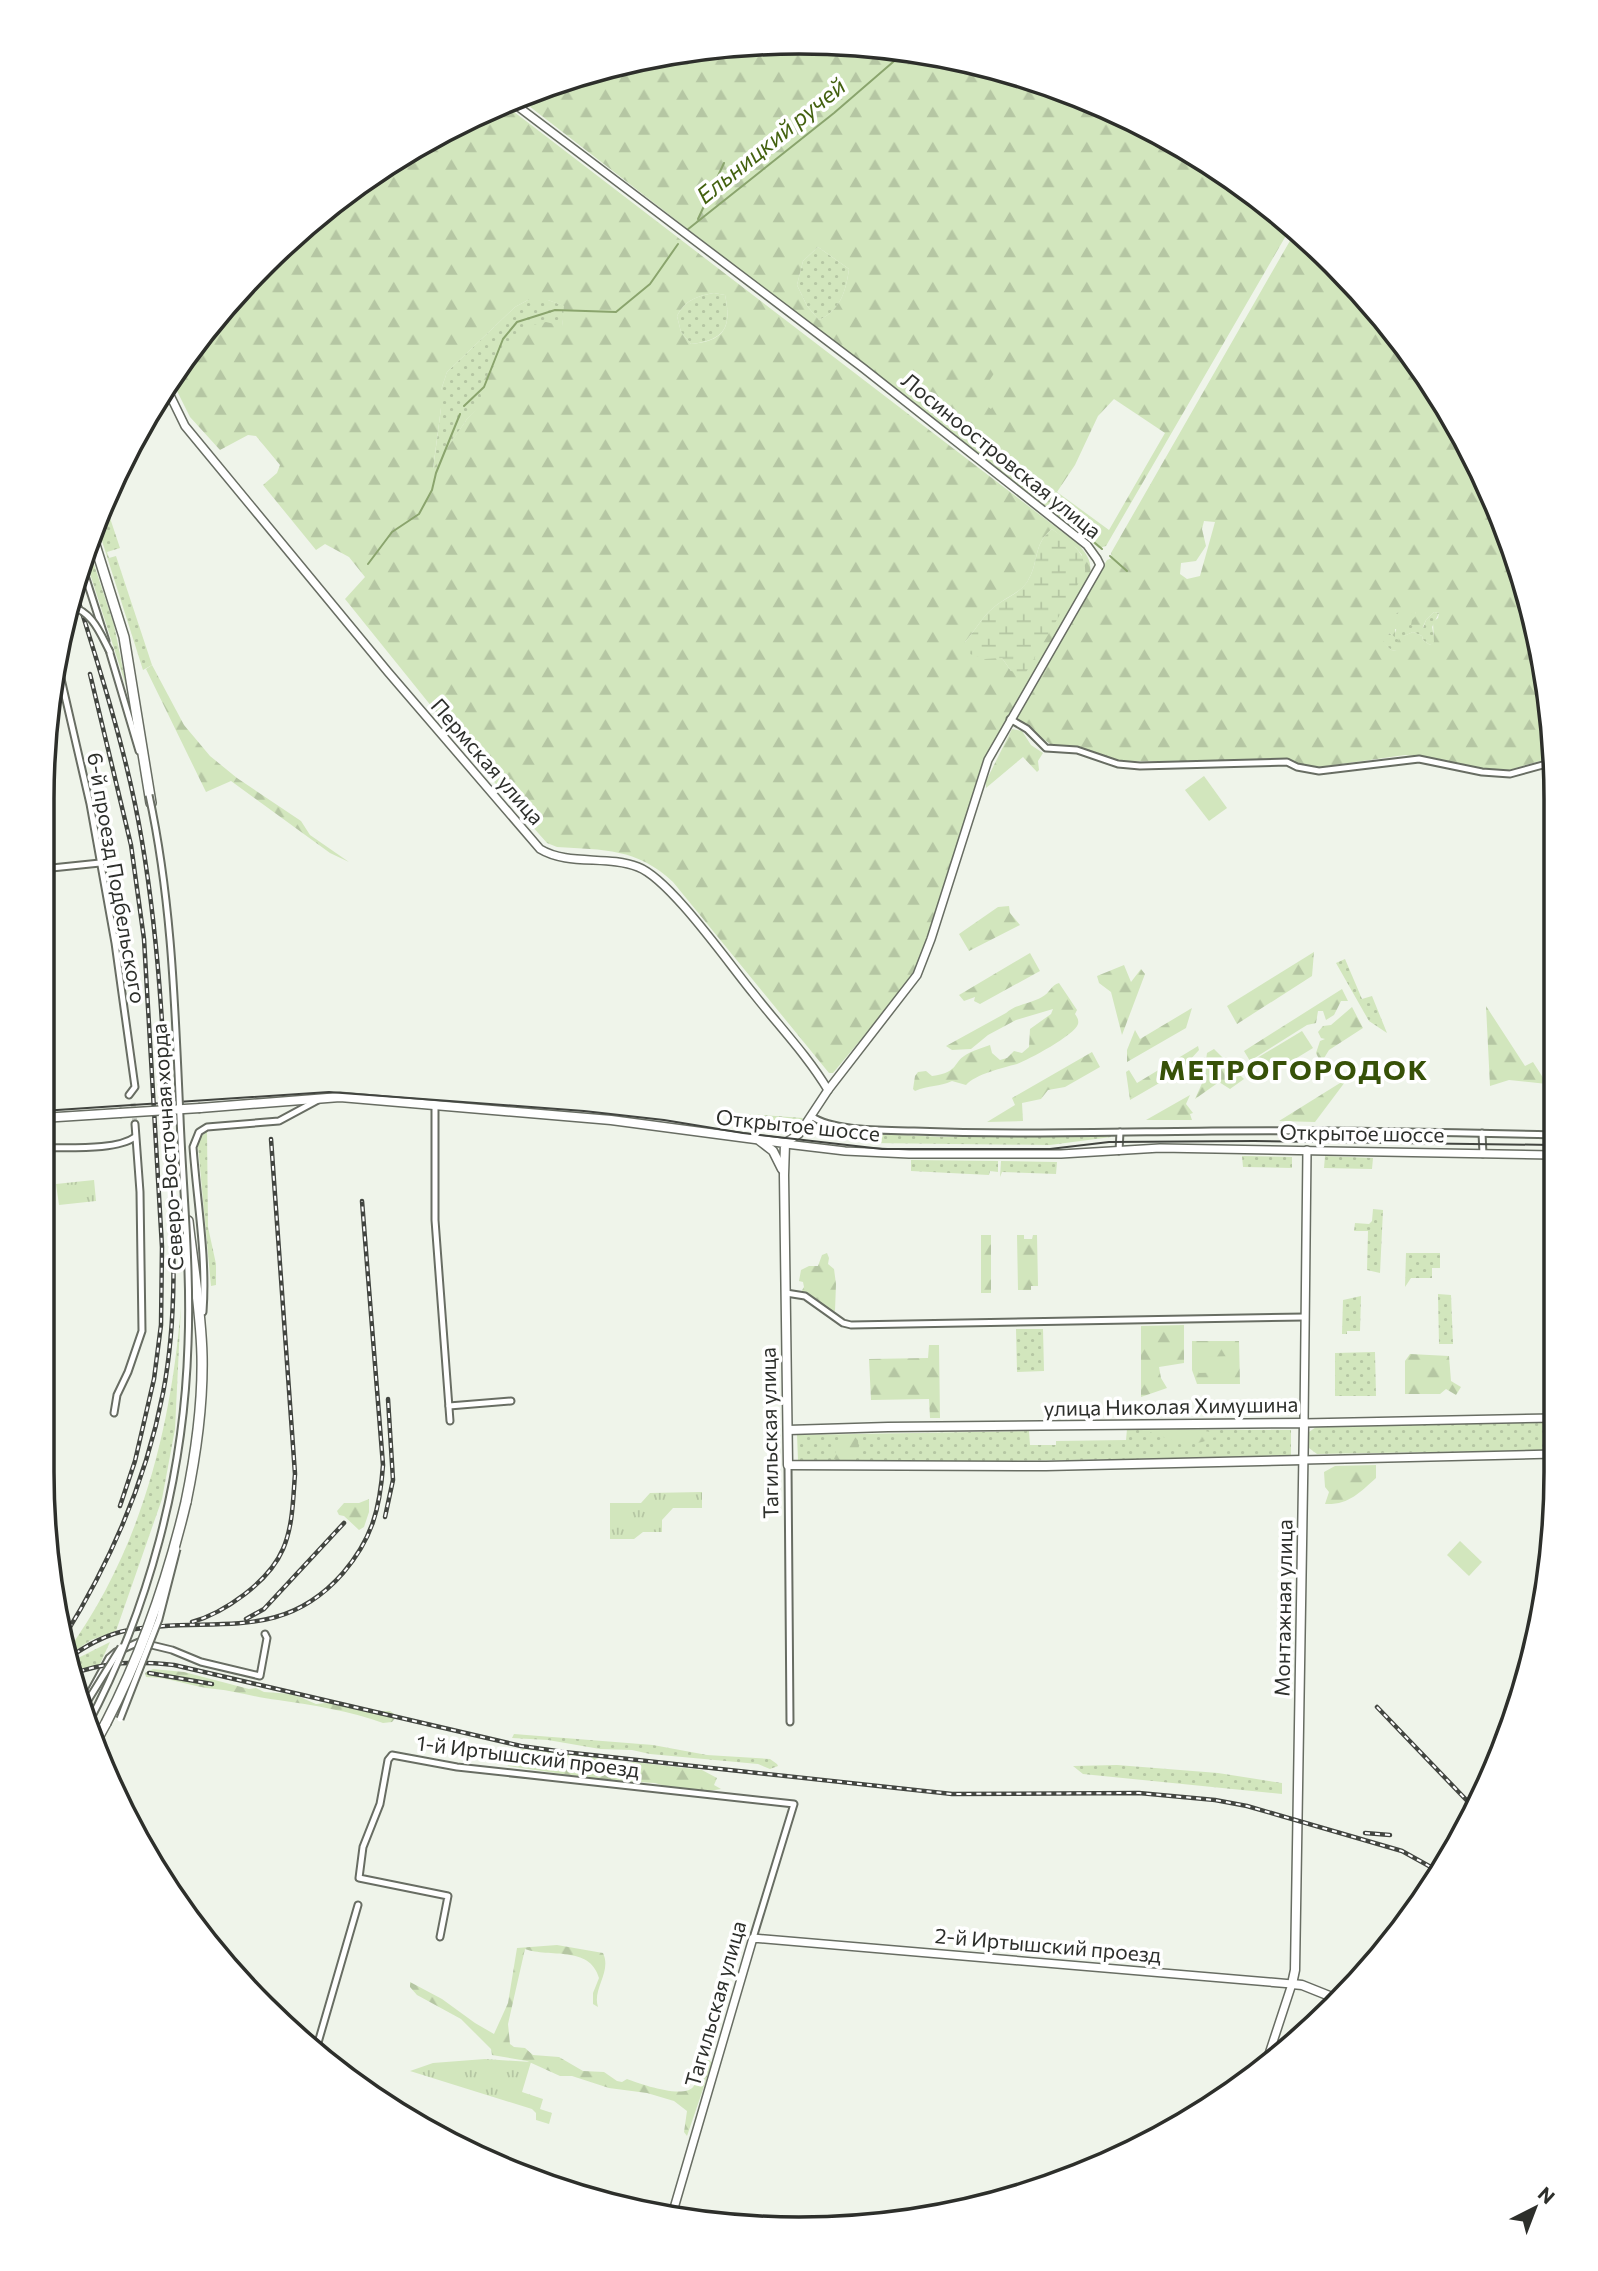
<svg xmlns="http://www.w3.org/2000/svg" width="1598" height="2271" font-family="Commissioner,sans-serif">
	<defs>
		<pattern id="grass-dots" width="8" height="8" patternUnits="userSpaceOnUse" patternTransform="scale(1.75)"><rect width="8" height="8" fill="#d2e6bd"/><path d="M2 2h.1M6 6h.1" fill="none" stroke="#b5c6a3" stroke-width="1.8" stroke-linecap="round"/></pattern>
		<pattern id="forest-firs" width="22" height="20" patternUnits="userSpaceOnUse" patternTransform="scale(1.75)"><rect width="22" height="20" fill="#d2e6bd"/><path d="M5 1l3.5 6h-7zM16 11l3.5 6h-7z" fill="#b5c6a3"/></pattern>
		<pattern id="wetland-marsh" width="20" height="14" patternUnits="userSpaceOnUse" patternTransform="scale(1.75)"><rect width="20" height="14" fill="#d2e6bd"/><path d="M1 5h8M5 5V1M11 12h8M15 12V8" fill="none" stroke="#b5c6a3"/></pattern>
		<pattern id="park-tufts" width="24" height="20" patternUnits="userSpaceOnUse" patternTransform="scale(1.75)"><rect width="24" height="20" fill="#d2e6bd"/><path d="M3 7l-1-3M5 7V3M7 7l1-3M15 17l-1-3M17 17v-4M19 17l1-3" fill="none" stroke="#b5c6a3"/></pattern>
	</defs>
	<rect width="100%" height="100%" fill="#eff4ea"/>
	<g fill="url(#grass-dots)">
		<path d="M818,247L849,269C846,290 841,310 819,320L807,306L797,285L803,261Z"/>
		<path d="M714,293L725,295C732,327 725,340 691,344L681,332L677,316C685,300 697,296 714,293Z"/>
		<path d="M528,300H548L565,306L562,326L467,419L433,470L441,408V390L447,372L515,307Z"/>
		<path d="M104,500L120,548L107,552L109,558L116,556L152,665L143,670L96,522Z"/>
		<path d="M88,546L114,625L127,689L85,558Z"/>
		<path d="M1398,612H1415L1423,628L1426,620L1434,612L1439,613L1432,627L1435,642L1430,645L1423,640L1422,636L1413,632L1404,636L1402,652L1391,650L1382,642L1389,633L1394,636L1400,617L1395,614Z"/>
		<path d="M1345,959L1362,999L1372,996L1387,1033L1369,1021L1336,963Z"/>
		<path d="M750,1114L803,1118L796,1130H792L749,1124L746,1118Z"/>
		<path d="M207,1131L208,1227L216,1264V1285L211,1286L198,1146L200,1138Z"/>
		<path d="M877,1134L944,1137L1111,1135V1137L1050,1145L870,1143V1139Z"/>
		<path d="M1242,1156L1292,1157V1168L1243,1167Z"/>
		<path d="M1325,1156L1373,1158L1372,1169L1324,1168Z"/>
		<path d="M911,1160L998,1161V1172L990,1171L989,1175L911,1171Z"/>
		<path d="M1001,1161L1057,1162L1056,1174L1002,1172L1000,1177Z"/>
		<path d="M1373,1209L1383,1210L1380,1273L1367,1270L1368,1231H1354L1355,1223L1369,1224L1372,1221Z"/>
		<path d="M1406,1253H1440V1268H1432V1278H1411L1405,1287Z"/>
		<path d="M1438,1294L1451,1295L1453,1344H1439Z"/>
		<path d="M1361,1296L1360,1331H1347V1334H1342L1343,1300Z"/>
		<path d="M181,1306L175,1429L162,1499L116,1631L91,1640L66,1657V1653C141,1551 171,1429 181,1306Z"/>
		<path d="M1016,1329H1043L1044,1371L1017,1372Z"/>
		<path d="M1375,1352L1376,1396H1335V1353Z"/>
		<path d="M1554,1422V1450L1317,1454L1309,1448V1432L1316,1427Z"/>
		<path d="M1127,1429L1291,1430V1455L1200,1458L854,1463L798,1460L797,1435L1029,1431L1030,1445H1056V1441L1126,1440Z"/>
		<path d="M110,1642L100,1664L70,1674L67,1664L72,1661Z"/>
		<path d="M514,1734L653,1745L707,1755L770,1759L777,1764L778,1766L770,1769L758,1764L650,1754L632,1750L600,1749L548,1740L512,1738Z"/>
		<path d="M1117,1765L1218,1773L1282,1783V1794L1083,1774L1073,1766Z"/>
	</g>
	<g fill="url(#forest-firs)" fill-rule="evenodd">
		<path d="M848,44L995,68L1133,120L1259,198L1291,227L1106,546L1099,548L520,99L555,82L700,49ZM818,247L849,269C846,290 841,310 819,320L807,306L797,285L803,261ZM1114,399L1165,433L1109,530L1057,492L1075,465L1098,416Z"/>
		<path d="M505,105L1078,544C1088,555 1092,562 1090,576L986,757L917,972L833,1073H829L673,882C637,848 604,850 557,847L547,843L539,834L465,748L345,599L365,577L349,557L325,544L316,550L263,485L277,473L280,465L256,436L248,435L220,450L190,417L171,379L199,338L300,230L420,144ZM714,293L725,295C732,327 725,341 691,344L681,332L677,316C685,300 697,296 714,293ZM528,300H548L564,306L562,326L546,322L524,327L478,387L483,402L467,419L433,469L441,408V390L447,372L515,307ZM1052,529L1076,548L1082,555L1011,671L1002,658L965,642C975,631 982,617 993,608C1003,599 1020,593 1027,582C1040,562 1032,545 1052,529Z"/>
		<path d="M1295,232L1368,300L1478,465L1516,556L1549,700L1550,758L1509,770L1466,767L1431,758L1405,755L1320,767L1298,765L1287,759L1227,762L1117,761L1053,746L1014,718L1107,560L1112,558L1111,553ZM1204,521L1215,522L1200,576L1187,579L1180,574L1181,563L1196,561L1206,546L1202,529ZM1398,612L1410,615L1415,612L1416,616L1412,620L1411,625L1421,631L1426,620L1434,612L1439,613L1438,618L1433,622L1434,642L1430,645L1423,640L1422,636L1413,632L1399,638L1398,642L1393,645L1398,651L1391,650L1383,642L1387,640L1389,633L1395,637V629H1407V619L1396,614Z"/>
		<path d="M152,665L184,725L210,756L237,778L301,821L310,835L349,862L330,853L231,781L206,792L146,669Z"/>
		<path d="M1012,729L1022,731L1031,745L1043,753L1038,761L1039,770L1037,772L1023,757L986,788V781Z"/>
		<path d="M1009,906L1010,913L1020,925L969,951L959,934L998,907Z"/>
		<path d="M1314,952L1312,976L1237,1024L1227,1006Z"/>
		<path d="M1030,953L1040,971L980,1004L974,1001L975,997L964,1001L959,995Z"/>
		<path d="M1124,965L1131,982L1141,969L1145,974L1122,1035L1111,992L1099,983L1097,976Z"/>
		<path d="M1059,983L1077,1010L1075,1014C1077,1017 1079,1020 1078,1024C1075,1035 1028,1060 1017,1064C1002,1068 976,1074 966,1085L952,1081C939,1087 929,1085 915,1091L913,1089L915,1076L918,1072L926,1071L932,1076C961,1072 951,1062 969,1053C975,1050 984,1047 990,1045L992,1053L1000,1060L1007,1058L1014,1051L1022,1053L1029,1047L1030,1029L1051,1014L1053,1009L1016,1020L988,1035L971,1049L952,1050L946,1046L1006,1013C1016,1004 1030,1004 1042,997C1050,993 1051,985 1059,983Z"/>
		<path d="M1342,989L1348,1001H1341L1334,1015L1326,1020L1323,1011H1318L1316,1023L1307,1025L1250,1061L1244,1051Z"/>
		<path d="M1486,1006L1525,1066L1533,1062L1547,1084L1509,1080L1490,1086Z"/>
		<path d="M1352,1007L1363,1028L1329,1050L1321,1063L1316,1053L1320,1041L1325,1039L1321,1038L1318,1032L1323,1026L1331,1025Z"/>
		<path d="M1192,1008L1186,1028L1127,1062V1050L1135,1030L1140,1039Z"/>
		<path d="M1198,1046L1199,1050L1180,1071L1130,1100L1126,1072L1129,1070L1137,1083Z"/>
		<path d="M1214,1049L1244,1079L1230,1089L1219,1082L1195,1099L1203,1081L1207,1053Z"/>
		<path d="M1092,1052L1100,1067L1065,1087L1048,1090L1041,1099L1022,1103L1023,1121L987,1122L1015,1105L1012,1098Z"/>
		<path d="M1348,1078L1315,1122L1279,1121Z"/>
		<path d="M1190,1095L1186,1104L1193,1113L1190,1114L1192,1120H1146Z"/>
		<rect x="981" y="1235" width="10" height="58"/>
		<path d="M1017,1235H1024V1239H1032L1033,1235H1037L1038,1286H1031V1290H1018Z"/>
		<path d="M827,1253L829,1258L828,1264L834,1269L836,1284L835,1311H830L801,1292L804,1287L803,1282L799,1281L801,1270L809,1266H818L822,1255Z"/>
		<path d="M1184,1325V1363L1159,1367L1161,1378L1167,1388L1141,1397V1326Z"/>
		<path d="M1192,1341H1239L1240,1384H1197L1192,1370Z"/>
		<path d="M929,1345H939L940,1418H930L929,1399L871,1400L869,1359L928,1358Z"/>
		<path d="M1410,1354L1449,1356L1451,1381L1461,1387L1456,1395L1446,1389L1440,1394H1405V1361Z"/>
		<path d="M1151,1429L1200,1430L1215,1433L1218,1437C1211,1437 1209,1440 1202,1442C1183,1447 1164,1437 1147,1431Z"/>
		<path d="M844,1435L855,1437L858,1440L859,1452L854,1463L841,1462L834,1459L836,1449L839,1447L838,1443Z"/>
		<path d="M1376,1465V1478C1359,1493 1349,1505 1325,1504L1329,1492L1325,1487L1324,1472L1335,1466Z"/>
		<path d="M369,1499V1512L364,1527L359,1530L344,1516L339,1515L337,1511L344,1503H359Z"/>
		<path d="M153,1669L184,1672L249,1689L256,1688L264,1692L293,1694L316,1704L335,1702L362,1711H390L397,1716L392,1722L383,1723C350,1711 313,1705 278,1700C257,1698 236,1691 215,1689C191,1687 170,1677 146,1677L145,1673Z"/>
		<path d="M522,1749L593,1757L615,1765L634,1762L702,1770L717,1778L714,1785L721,1789L709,1791L679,1790L655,1783L603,1780L508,1766L505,1754C523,1761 557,1773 576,1768L529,1756L520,1750Z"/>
		<path d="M557,1945L603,1953C612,1972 592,1989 598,2007L593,2004V1993L599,1978C590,1945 549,1958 525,1949L508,2024L510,2044L514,2047L525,2048L533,2055L559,2057L583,2071L604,2072L617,2081L622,2082L627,2079C640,2084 683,2099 693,2087C699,2080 700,2068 702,2060L708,2059L712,2063L687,2136L684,2132L687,2111L674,2101L647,2093L609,2088L572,2076H560L527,2061L492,2055L491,2049L461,2019L417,1995L410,1987V1982L442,1999L475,2023L494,2034L508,2003L517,1948Z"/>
	</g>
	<path fill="url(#wetland-marsh)" d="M1052,529C1067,540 1087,551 1085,572L1025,674L1011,671L1002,658L985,659L967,653L965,642C975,631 982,617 993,608C1003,599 1019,594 1027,582C1040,562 1032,545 1052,529Z"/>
	<g fill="url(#park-tufts)">
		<path d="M94,1180L96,1201L59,1205L56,1184Z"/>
		<path d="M702,1492V1508H673L662,1520V1532H643L634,1539H610V1503H641L650,1493Z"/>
		<path d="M485,2059L531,2062L522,2092L543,2099L540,2109L552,2113L549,2124L536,2120V2113L532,2109L410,2071L433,2063Z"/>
	</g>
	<g fill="#d2e6bd">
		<path d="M995,372L1010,382L991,409L977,399Z"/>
		<path d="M1204,776L1227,808L1209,821L1185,790Z"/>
		<path d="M1302,1031L1313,1048L1267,1076L1257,1058Z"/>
		<path d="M1233,1356V1372L1199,1373L1198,1357Z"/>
		<path d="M1460,1541L1482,1562L1469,1576L1447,1555Z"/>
	</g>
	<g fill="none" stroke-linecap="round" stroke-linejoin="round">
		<g stroke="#8aa46d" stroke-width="2">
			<path d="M1026,79L1033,86"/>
			<path d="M698,219L724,163"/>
			<path d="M687,230L834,113L900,56L910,54"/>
			<path d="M464,406L484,387L503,339L517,322L555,310L616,312L650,284L678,244"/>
			<path d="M1095,543L1102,549"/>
			<path d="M1110,556L1127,571"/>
			<path d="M368,564L392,532L419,514L432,490L436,473L460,414"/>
		</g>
		<path stroke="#c8cdc4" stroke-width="5" stroke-dasharray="5 2.5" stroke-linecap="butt" d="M133,1103L135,1124"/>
		<g stroke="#686d63" stroke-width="9">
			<g id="minor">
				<path d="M82,566L106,641"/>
				<path d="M109,650L139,751"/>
				<path d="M56,657L90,804L115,943L135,1087L129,1095"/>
				<path d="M1010,719L1027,729L1046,748L1077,750L1118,764L1140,766L1287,762L1297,767L1319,771L1419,759L1482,772L1510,774L1550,763"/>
				<path d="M42,869L100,863"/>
				<path d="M435,1105V1220L450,1421"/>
				<path d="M811,1116C834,1132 885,1130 914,1131C1013,1135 1113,1132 1212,1131C1325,1130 1439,1132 1552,1135"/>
				<path d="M1482,1133L1483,1154"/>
				<path d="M42,1148C66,1147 116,1151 135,1137"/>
				<path d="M1119,1151L1120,1132"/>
				<path d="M786,1293L805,1296L843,1323L851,1325L1305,1317"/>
				<path d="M203,1312C207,1257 197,1202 193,1147L199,1132L207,1127L279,1121L318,1100"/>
				<path d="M449,1406L511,1401"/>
				<path d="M114,1413L117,1395L128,1372L142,1331L140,1192L135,1124"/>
				<path d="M788,1465L790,1722"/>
				<path d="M91,1691L109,1658L116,1652L139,1642L172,1650L201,1662L260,1676L267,1638L265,1634"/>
				<path d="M440,1937L448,1896L359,1878L363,1847L380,1804L388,1760L392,1755L457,1767L794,1804L753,1938"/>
				<path d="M315,2053L358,1905"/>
			</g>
		</g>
		<g stroke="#686d63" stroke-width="10">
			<g id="tertiary">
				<path d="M512,102L863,368L1087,545L1097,559L1100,565L988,760L931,939L917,975L828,1090L799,1134L785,1143"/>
				<path d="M166,387L185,426L388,672L540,849C568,866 607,855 638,867C670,879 729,964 753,993C778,1025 807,1055 828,1090"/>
				<path d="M786,1144L845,1151L909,1154H1061L1160,1148L1552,1155"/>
				<path d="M1307,1150L1304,1423L1554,1418"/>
				<path d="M1303,1460L1554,1454"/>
				<path d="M672,2215L753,1938L1292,1984L1266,2063"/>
			</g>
		</g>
		<g stroke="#686d63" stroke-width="11">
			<g id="secondary">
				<path d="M200,1108L340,1097L611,1120L785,1143L784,1175L788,1465L1046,1466L1303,1460"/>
				<path d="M42,1118L120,1113"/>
				<path d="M760,1141L773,1151L782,1169"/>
				<path d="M788,1430L888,1427L1304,1423L1295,1970L1292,1984L1302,1985L1337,1999"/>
			</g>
		</g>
		<g stroke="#686d63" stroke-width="12">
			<g id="primary">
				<path d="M92,535L124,637L151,803"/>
				<path d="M186,1502C196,1454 203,1405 202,1356C201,1310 193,1266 188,1221"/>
				<path d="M94,1745L106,1723"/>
			</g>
		</g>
		<use href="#minor" stroke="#fff" stroke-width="5"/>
		<use href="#tertiary" stroke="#fff" stroke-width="7"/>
		<use href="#secondary" stroke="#fff" stroke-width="8"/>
		<use href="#primary" stroke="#fff" stroke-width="9"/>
		<path stroke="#424540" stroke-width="2" d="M42,1111L329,1092L584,1111L664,1120L743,1133L882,1149H1050L1109,1142L1254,1141L1552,1145"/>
		<g stroke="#424540" stroke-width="4.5">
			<g id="rail">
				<path d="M90,674L131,845L144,939L162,1247L161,1325L154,1379L135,1461L120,1506"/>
				<path d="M385,1517L393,1480L388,1399"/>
				<path d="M246,1619L264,1609L344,1523"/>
				<path d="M192,1622C224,1613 269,1582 283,1549C293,1526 293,1499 295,1474L271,1139"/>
				<path d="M64,1637C111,1561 146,1481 163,1393C179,1310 173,1227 169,1144C163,1030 158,916 135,804C120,732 97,661 75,590"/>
				<path d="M67,1659C86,1646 106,1634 129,1630C211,1615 280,1645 343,1573C372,1539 380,1509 383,1465L362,1201"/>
				<path d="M149,1673L212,1684"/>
				<path d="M70,1675C105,1661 138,1661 174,1665L521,1746L564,1752L952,1794L1139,1793L1215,1800L1247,1806L1402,1851L1438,1871"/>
				<path d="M1377,1707L1476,1810"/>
				<path d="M1365,1833L1390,1835"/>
			</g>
		</g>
		<use href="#rail" stroke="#fff" stroke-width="2" stroke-dasharray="5" stroke-linecap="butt"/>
		<g stroke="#686d63" stroke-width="9" stroke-linecap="butt">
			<g id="minor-bridge">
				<path d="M70,606C93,612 100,633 110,652"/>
				<path d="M82,1710L121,1647"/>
				<path d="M120,1719L159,1619L177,1549"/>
				<path d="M87,1726C149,1609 184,1476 188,1344C191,1268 183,1193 180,1117C175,1009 172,901 149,795"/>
			</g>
		</g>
		<g stroke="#686d63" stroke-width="11" stroke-linecap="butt">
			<path id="secondary-bridge" d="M120,1113L200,1108"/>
		</g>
		<g stroke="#686d63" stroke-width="12" stroke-linecap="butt">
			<path id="primary-bridge" d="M106,1723C142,1653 168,1578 186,1502"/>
		</g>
		<use href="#minor-bridge" stroke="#fff" stroke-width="5"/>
		<use href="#secondary-bridge" stroke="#fff" stroke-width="8"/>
		<use href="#primary-bridge" stroke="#fff" stroke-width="9"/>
	</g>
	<g text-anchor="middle" stroke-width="7" stroke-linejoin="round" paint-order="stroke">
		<g font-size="21" fill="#2d2f2b" stroke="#fff">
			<text transform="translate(1001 456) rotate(39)" y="7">Лосиноостровская улица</text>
			<text transform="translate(487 762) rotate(49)" y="7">Пермская улица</text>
			<text transform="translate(116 878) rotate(80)" y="7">6-й проезд Подбельского</text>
			<text transform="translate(798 1126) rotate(6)" y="7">Открытое шоссе</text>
			<text transform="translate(1362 1134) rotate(1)" y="7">Открытое шоссе</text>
			<text transform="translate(168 1147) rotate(-94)" y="7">Северо-Восточная хорда</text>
			<text transform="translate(1171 1407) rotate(-1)" y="7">улица Николая Химушина</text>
			<text transform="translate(770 1433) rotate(-91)" y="7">Тагильская улица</text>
			<text transform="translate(1284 1608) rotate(-89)" y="7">Монтажная улица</text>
			<text transform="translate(528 1757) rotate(7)" y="7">1-й Иртышский проезд</text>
			<text transform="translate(1048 1946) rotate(5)" y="7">2-й Иртышский проезд</text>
			<text transform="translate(716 2004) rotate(-74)" y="7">Тагильская улица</text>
		</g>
		<g font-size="23" font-style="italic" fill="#43610f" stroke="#fff">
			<text transform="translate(771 141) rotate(-39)" y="8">Ельницкий ручей</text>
		</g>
		<g font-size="28" font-weight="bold" letter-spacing="2" fill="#375108" stroke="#fff">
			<text x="1294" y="1080">МЕТРОГОРОДОК</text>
		</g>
	</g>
	<path d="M0 0H1598V2271H0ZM799 54H799A745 745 0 0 1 1544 799V1472A745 745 0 0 1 799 2217H799A745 745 0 0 1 54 1472V799A745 745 0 0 1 799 54Z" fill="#fff" fill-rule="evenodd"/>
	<path fill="none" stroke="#2d2f2b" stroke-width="3.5" d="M799 54H799A745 745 0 0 1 1544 799V1472A745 745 0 0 1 799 2217H799A745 745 0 0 1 54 1472V799A745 745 0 0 1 799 54Z"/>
	<g transform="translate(1535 2208) rotate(42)" stroke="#ffffff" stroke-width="5" paint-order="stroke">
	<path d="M0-5L12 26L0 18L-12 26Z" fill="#2d2f2b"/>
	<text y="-10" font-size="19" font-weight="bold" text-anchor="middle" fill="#2d2f2b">N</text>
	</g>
</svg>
